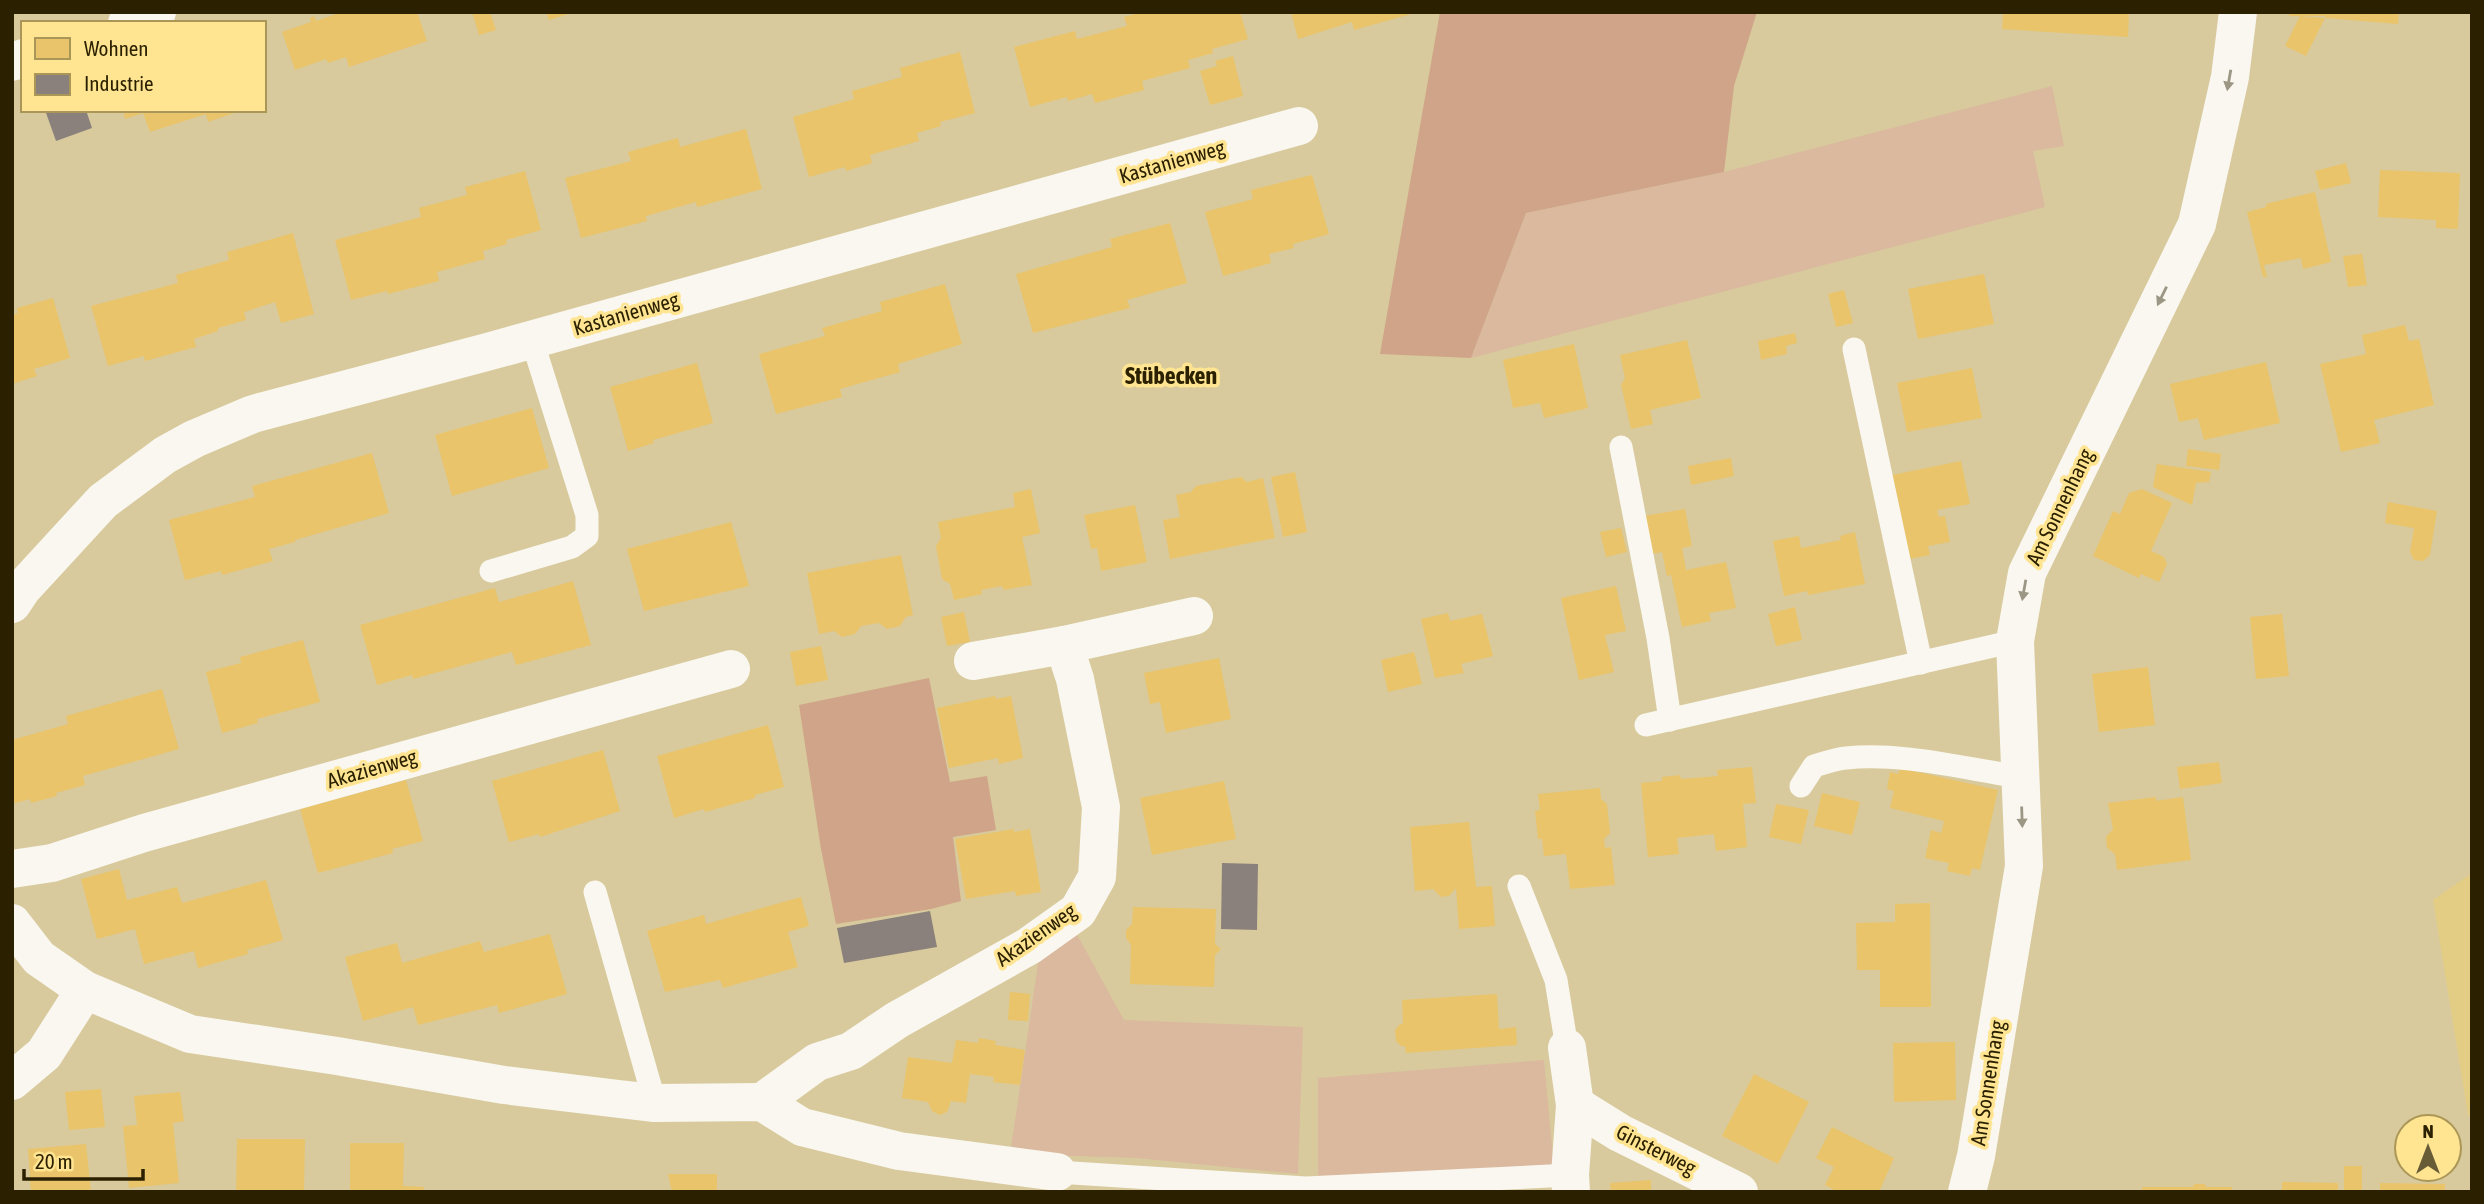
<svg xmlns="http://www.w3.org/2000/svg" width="2484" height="1204" font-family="'Asap Condensed',sans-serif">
	<rect width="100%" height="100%" fill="#d8ca9c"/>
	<path fill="#e3cd85" d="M2472,873V1118L2468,1115L2433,900Z"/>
	<g fill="#dab99e">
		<path d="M2052,86L2064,146L2033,151L2045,207L1471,358L1526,213L1724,172Z"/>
		<path d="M1075,931L1124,1020L1303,1027L1298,1174L1137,1158L1045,1155L1011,1148L1039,957Z"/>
		<path d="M1544,1060L1554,1168L1318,1176V1078Z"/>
	</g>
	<g fill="#cfa488">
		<path d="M1440,12H1757L1734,86L1724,172L1526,213L1471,358L1380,354Z"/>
		<path d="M929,678L950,782L987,776L996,830L953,837L961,901L931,909L836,924L821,849L799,705Z"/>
	</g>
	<g fill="#e9c46a">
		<path d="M342,12H417L427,41L349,67L346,57L328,63L326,59L295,70L282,32L311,22L310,18L314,16L316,21Z"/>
		<path d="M472,12H490L496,30L479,35Z"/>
		<path d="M546,12H572V13L549,20Z"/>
		<path d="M1142,12H1240L1248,39L1212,49L1213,53L1188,60L1190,68L1142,81L1144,90L1095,103L1092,94L1068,101L1067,97L1030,107L1014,47L1075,31L1077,39L1127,26L1124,17Z"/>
		<path d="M1291,12H1415V13L1354,30L1352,22L1298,39Z"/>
		<path d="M2003,12H2129L2128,37L2002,29Z"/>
		<path d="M2290,12H2399L2398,24L2325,18V16H2289Z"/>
		<path d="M2300,16L2325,18L2306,56L2285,46Z"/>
		<path d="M960,52L975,113L940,122L941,126L917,133L919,141L870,155L872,163L846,171L845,167L809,177L793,117L854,99L852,91L902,77L900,68Z"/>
		<path d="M1233,56L1243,96L1210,105L1200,71L1217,66L1215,61Z"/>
		<path d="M123,110H233L234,113L208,122L206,114L150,132L143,113L125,119Z"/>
		<path d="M746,129L762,189L697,207L696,202L646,216L647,221L581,238L565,178L631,161L628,152L678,138L680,147Z"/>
		<path d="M2346,163L2351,183L2320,190L2315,171Z"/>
		<path d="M2380,170L2460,173L2458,229L2436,228V220L2378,217Z"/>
		<path d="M525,171L541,230L506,240L507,244L483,251L485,259L437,272L439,281L388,294L387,291L351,300L335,240L421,217L419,208L467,195L465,187Z"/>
		<path d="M1312,175L1329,234L1293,244L1294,248L1269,254L1271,263L1223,276L1205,212L1253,199L1251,190Z"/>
		<path d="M2315,192L2331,262L2303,269L2301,258L2264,265L2267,277H2263L2247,212L2266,207V204Z"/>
		<path d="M1170,223L1187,283L1127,300L1130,308L1033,333L1016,274L1112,247L1110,239Z"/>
		<path d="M293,233L314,314L281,323L275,302L244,312L246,320L218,328V331L194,339L196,347L145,361L144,356L108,366L91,306L178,283L176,275L229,260L227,252Z"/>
		<path d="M2362,254L2367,285L2348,287L2343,256Z"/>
		<path d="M1984,274L1994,324L1918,339L1908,289Z"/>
		<path d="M945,284L962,344L898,364L900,372L840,389L842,397L776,414L759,354L825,336L822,328L882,311L880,302Z"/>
		<path d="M1844,290L1853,323L1836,327L1828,294Z"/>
		<path d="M53,298L70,358L34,369L37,376L12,384V315L18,313L17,308Z"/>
		<path d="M2405,325L2409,341L2419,339L2434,405L2374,420L2380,443L2341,452L2320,364L2366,354L2362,335Z"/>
		<path d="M1795,333L1797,343L1786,346L1787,354L1761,360L1758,341Z"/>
		<path d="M1687,340L1701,398L1650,410L1653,424L1631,429L1621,385L1625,378L1620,355Z"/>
		<path d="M1574,344L1588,408L1544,418L1540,403L1513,408L1503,360Z"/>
		<path d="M2266,362L2280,423L2204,440L2198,418L2179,422L2170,384Z"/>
		<path d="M697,363L713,423L653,440L654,443L628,451L610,387Z"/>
		<path d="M1972,368L1982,418L1907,432L1897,383Z"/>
		<path d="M532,408L549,468L452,496L435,435Z"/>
		<path d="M2188,449L2221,454L2219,470L2186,466Z"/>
		<path d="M372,453L389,513L295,540V542L269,549L273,561L222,575L221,571L185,580L169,520L255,497L252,486Z"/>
		<path d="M1731,458L1734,476L1691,485L1688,466Z"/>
		<path d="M1961,461L1970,504L1937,510L1939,517L1945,516L1950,542L1928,546L1930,555L1909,559L1892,475Z"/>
		<path d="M2157,464L2211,472L2209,482L2196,483L2192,505L2153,487Z"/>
		<path d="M1295,472L1307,532L1283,537L1271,477Z"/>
		<path d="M1241,477L1247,482L1263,478L1275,538L1170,559L1163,520L1180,517L1176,495L1191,492L1196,486Z"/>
		<path d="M1031,489L1040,533L1022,537L1032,585L1004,590L1002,586L981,590L982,594L954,600L950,584L942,579L936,546L941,538L938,522L1015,507L1013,493Z"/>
		<path d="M2142,489L2172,503L2151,551L2164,557L2167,564L2159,582L2141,574L2139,578L2093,556L2113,511L2120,514L2129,493Z"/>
		<path d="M2388,502L2437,511L2430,555L2423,561L2414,560L2410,552L2414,528L2385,523Z"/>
		<path d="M1135,505L1147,562L1101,571L1097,548L1091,549L1084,515Z"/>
		<path d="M1685,509L1692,546L1682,548L1686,570L1726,562L1736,608L1709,613L1711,621L1682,627L1671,575L1667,576L1662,552L1651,554L1644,516Z"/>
		<path d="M731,522L749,586L644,611L627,549Z"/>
		<path d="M1621,528L1627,552L1606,557L1600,532Z"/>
		<path d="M1855,532L1865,584L1808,595L1807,591L1784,596L1773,541L1799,536L1801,548L1841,540L1840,536Z"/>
		<path d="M901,555L913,615L906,617L900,626L887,629L879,623L861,626L855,634L842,637L834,631L819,634L807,573Z"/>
		<path d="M573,581L591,645L516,665L512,652L413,679L412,675L377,685L360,625L495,588L499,602Z"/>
		<path d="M1616,586L1626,631L1605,635L1614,672L1579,680L1561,598Z"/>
		<path d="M1795,607L1802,640L1776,646L1768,614Z"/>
		<path d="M964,612L970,642L947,646L941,617Z"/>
		<path d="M1448,613L1450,621L1482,614L1493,656L1461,664L1464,673L1435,678L1421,619Z"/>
		<path d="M2282,614L2289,676L2256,679L2250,617Z"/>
		<path d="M303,640L320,702L257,719L258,723L222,733L206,672L241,663L240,657Z"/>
		<path d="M821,646L828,680L796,686L790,652Z"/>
		<path d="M1414,652L1422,684L1388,692L1381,660Z"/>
		<path d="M1219,658L1231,719L1166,733L1160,702L1150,704L1144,673Z"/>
		<path d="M2148,667L2155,725L2099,732L2092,674Z"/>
		<path d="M162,689L179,749L83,776L85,785L56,793L57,796L31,803L30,799L12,804V740L68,724L66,716Z"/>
		<path d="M995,696L996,699L1011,696L1023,758L999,764L998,758L949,768L937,708Z"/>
		<path d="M768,725L784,787L755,795V798L705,812L704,809L674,818L657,756Z"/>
		<path d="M603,750L620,811L540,837L539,834L509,842L492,781Z"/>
		<path d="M2219,762L2222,783L2180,789L2177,767Z"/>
		<path d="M1752,767L1756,803L1743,804L1747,847L1716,851L1714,834L1677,838L1679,854L1648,857L1641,783L1662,781V777L1680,775L1681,779L1718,776L1717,770Z"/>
		<path d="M1900,768L1998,790L1980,870L1972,868L1970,876L1947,871L1949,863L1925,858L1931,830L1941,833L1944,821L1890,808L1894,791L1887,789L1890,772L1898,774Z"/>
		<path d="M406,780L423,841L392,849L393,853L318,873L300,809Z"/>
		<path d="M1224,781L1236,839L1152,855L1140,798Z"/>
		<path d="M1600,788L1601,799L1607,804L1610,833L1604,839L1605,848L1611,847L1615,885L1570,889L1566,854L1544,856L1542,839H1538L1535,811L1540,810L1538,794Z"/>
		<path d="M1822,793L1860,802L1852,835L1814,826Z"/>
		<path d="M2156,797V801L2183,797L2191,860L2117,870L2115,854L2107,848L2106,837L2113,829L2108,803Z"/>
		<path d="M1776,804L1809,810L1801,844L1769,837Z"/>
		<path d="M1469,822L1476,887L1492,886L1495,926L1459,929L1456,888L1449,896L1441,897L1433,889L1415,891L1410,827Z"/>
		<path d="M1014,829V832L1030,829L1041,892L1016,896L1015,891L966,899L955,839Z"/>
		<path d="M119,869L127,900L177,887L182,903L266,880L283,940L247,950L248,954L198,968L194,951L144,964L135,929L97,939L81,879Z"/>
		<path d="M801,897L809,926L788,932L798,967L723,988L720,980L665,992L647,931L704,915L706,924Z"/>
		<path d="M1930,903L1931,1007H1880V970H1857L1856,923L1895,922V904Z"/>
		<path d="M1133,907L1216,909L1215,944L1221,949L1215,955L1214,987L1130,984L1131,945L1126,938V930L1132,924Z"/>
		<path d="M550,934L567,994L499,1013L497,1005L418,1025L413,1007L363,1021L345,957L397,943L402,963L480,941L484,952Z"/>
		<path d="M1010,992L1030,994L1028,1021L1008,1020Z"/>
		<path d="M1497,994L1499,1029L1516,1027L1517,1045L1406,1053L1405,1046H1401L1396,1041L1395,1030L1400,1024H1403L1402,1000Z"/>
		<path d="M979,1038L996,1041L995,1045L1025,1050L1020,1085L993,1082L994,1077L970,1074L966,1103L951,1101L947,1112L940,1115L932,1111L928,1102L902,1098L908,1057L952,1063L956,1040L978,1043Z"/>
		<path d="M1955,1042L1956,1100L1894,1102L1893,1043Z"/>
		<path d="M1754,1074L1809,1102L1778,1164L1722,1136Z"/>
		<path d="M101,1089L105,1127L69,1130L65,1092Z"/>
		<path d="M180,1092L184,1121L173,1123L179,1183L129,1188L123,1126L137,1125L134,1096Z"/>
		<path d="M1832,1127L1894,1158L1879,1192H1838L1825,1185L1834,1167L1816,1158Z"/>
		<path d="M237,1139H305L304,1192H236Z"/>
		<path d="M350,1143H404L403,1186L424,1187L423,1192H350Z"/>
		<path d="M86,1144L91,1192H31L28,1149Z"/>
		<rect x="2344" y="1166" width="18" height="26"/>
		<path d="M668,1174H717V1192H672Z"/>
		<path d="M1651,1180V1192H1611L1610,1183Z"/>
		<path d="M2282,1182L2338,1183V1192H2282Z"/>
		<path d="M2380,1183L2445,1184V1192H2380Z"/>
		<path d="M2195,1184H2204L2207,1187H2232V1192H2142V1187H2192Z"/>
	</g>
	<g fill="#8a817c">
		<path d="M45,110H86L92,128L56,141Z"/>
		<path d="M1222,863L1258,864L1257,930L1221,929Z"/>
		<path d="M930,911L937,947L844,963L837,928Z"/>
	</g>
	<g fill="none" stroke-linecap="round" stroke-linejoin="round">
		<g stroke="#f9f7f0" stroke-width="23">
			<path d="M1854,349L1921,663"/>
			<path d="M1621,447L1658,638L1670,720"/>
			<path d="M491,571L572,547L587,536V515L532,340"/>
			<path d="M1646,725L2015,641"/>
			<path d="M1801,786L1814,766C1824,763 1835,759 1846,758C1902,752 1965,769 2021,777"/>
			<path d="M1519,886L1556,980L1567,1048"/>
			<path d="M595,892L655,1103"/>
			<path d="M1057,1172L1306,1188L1570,1175"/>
		</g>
		<g stroke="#f9f7f0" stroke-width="38">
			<path d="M127,23L157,12"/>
			<path d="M12,62L23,58"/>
			<path d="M12,604L22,589L103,501L165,455L194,439L253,414L487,352L1299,126"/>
			<path d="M973,661L1064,645L1194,616"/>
			<path d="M12,869L52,863L144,833L731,669"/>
			<path d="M12,923L39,958L85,990L190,1034L337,1056L504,1085L619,1099L655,1103L762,1102L802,1127L899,1151L1057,1172"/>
			<path d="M1567,1048L1575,1105L1570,1175L1571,1192"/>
			<path d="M12,1081L44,1054L85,990"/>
			<path d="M762,1102L817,1062L851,1051L897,1020L1029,946L1078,911L1097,877L1101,807L1075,679L1064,645"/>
			<path d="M1575,1105L1620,1133L1739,1192"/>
			<path d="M1967,1192L1976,1156L2024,866L2015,641L2027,573L2197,224L2230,77L2238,12"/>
		</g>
	</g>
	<defs><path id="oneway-solid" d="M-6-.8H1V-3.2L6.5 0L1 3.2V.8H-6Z" transform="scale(1.75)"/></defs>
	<g fill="#9c9784">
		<use href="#oneway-solid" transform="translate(2229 80) rotate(100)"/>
		<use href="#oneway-solid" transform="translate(2162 296) rotate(116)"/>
		<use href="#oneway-solid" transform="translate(2024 590) rotate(100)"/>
		<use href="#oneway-solid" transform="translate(2022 817) rotate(88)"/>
	</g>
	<g text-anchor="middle" stroke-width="7" stroke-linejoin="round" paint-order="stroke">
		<g font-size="21" fill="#2b2100" stroke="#ffe491">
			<text transform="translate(1172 162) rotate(-16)" y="7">Kastanienweg</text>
			<text transform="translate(626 314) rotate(-16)" y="7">Kastanienweg</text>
			<text transform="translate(2060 507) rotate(-64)" y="7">Am Sonnenhang</text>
			<text transform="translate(372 769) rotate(-16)" y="7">Akazienweg</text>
			<text transform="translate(1036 935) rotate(-35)" y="7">Akazienweg</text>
			<text transform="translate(1988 1083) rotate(-81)" y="7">Am Sonnenhang</text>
			<text transform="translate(1656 1150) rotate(27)" y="7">Ginsterweg</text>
		</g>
		<g font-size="24" font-weight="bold" fill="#2b2100" stroke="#ffe491">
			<text x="1171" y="384">Stübecken</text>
		</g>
	</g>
	<rect width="2484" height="1204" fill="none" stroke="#2b2100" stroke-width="28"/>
	<rect x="21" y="21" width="245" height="91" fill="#ffe491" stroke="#aa9657" stroke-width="2"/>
	<rect x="35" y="38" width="35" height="21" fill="#e9c46a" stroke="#aa9657" stroke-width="2"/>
	<text x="84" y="56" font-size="21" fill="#2b2100">Wohnen</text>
	<rect x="35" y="74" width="35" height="21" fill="#8a817c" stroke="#aa9657" stroke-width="2"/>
	<text x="84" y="91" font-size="21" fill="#2b2100">Industrie</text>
	<g transform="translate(2428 1148)"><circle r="33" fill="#ffe491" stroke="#aa9657" stroke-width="2"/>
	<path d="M0-5L12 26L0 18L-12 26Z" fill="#685c37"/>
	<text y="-10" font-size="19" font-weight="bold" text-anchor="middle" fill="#2b2100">N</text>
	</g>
	<path d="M24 1169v10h119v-10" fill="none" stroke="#2b2100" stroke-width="3.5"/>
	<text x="35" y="1169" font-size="21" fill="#2b2100" stroke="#ffe491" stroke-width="5" paint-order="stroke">20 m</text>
</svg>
